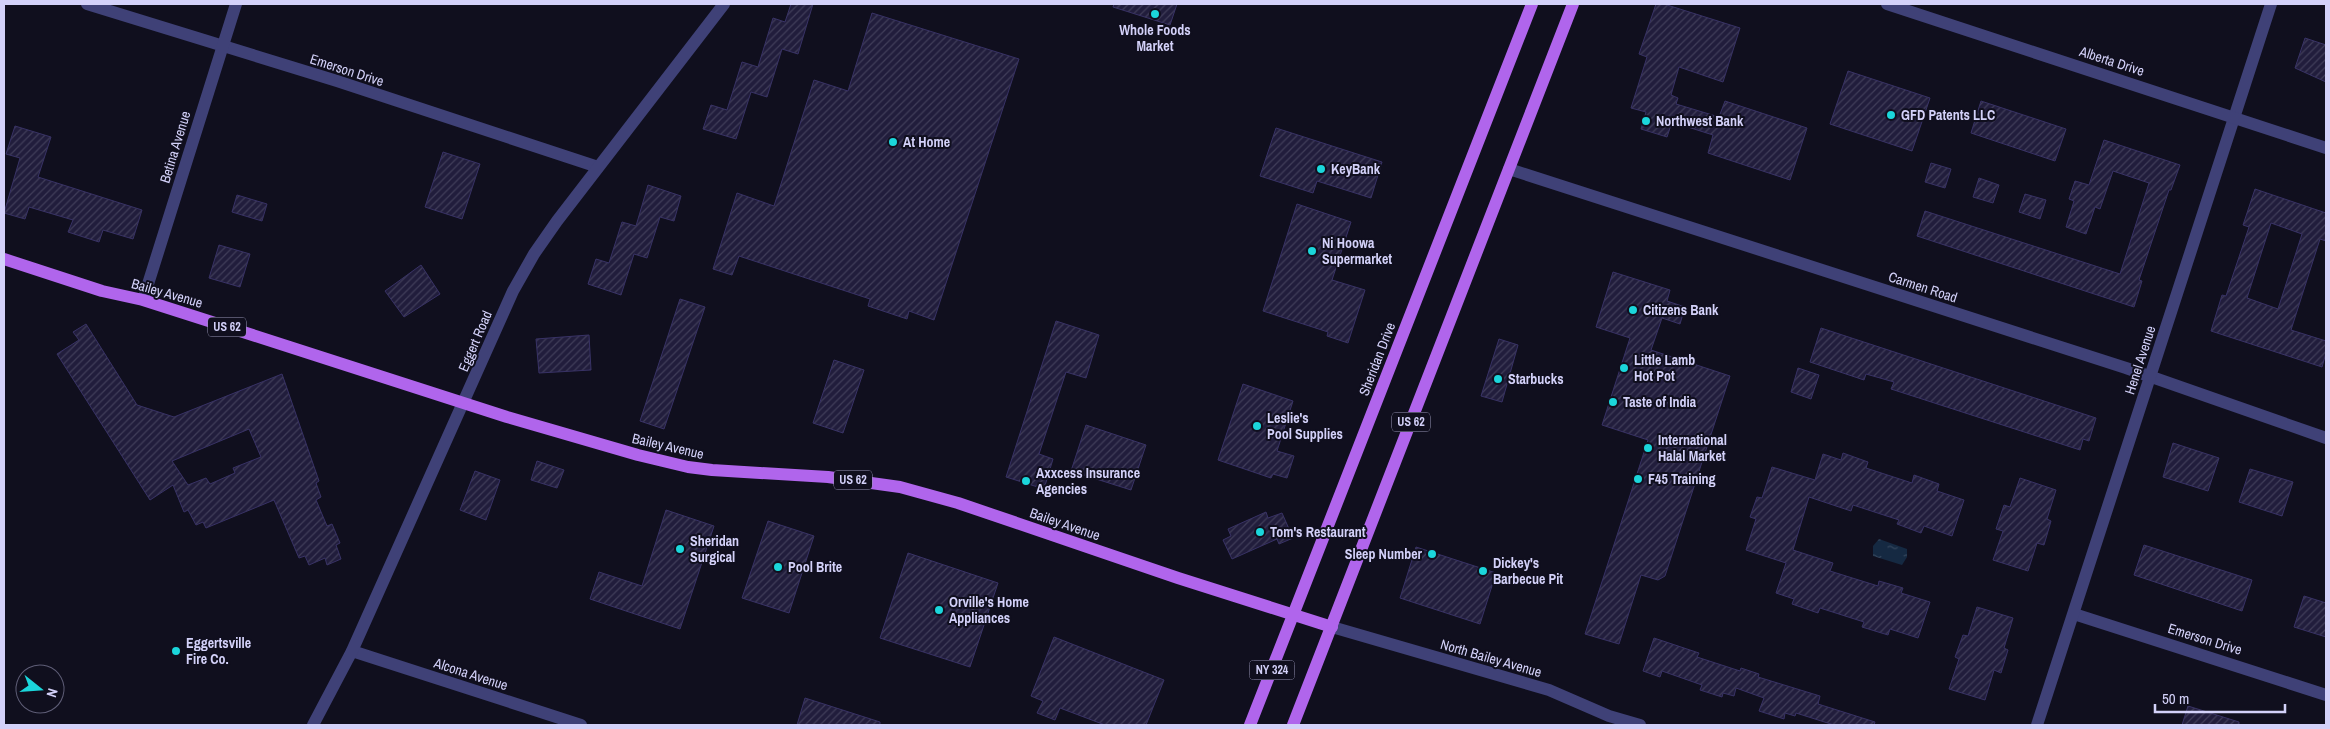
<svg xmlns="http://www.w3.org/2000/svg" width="2330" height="729" font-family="'Archivo Narrow',sans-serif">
	<defs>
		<pattern id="water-ripples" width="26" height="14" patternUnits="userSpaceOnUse" patternTransform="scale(1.25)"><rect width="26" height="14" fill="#152942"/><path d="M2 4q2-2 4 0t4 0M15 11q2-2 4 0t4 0" fill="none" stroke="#36475e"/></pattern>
		<pattern id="building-hatch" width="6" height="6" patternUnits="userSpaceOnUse" patternTransform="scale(1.25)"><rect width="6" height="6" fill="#211d3c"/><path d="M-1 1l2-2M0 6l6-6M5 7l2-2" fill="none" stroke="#403d59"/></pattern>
	</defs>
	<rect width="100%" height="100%" fill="#100f1e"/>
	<path fill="url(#water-ripples)" d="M1879,539L1907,549V557L1902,565L1873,556V546Z"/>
	<g fill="url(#building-hatch)" stroke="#383265" fill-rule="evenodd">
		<path d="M791,4H813L798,54L782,49L767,97L751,92L736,139L703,129L711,105L727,110L742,62L758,67L773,18L785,22Z"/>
		<path d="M1114,4H1177L1170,25L1113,7Z"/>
		<path d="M1656,4H1664L1740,28L1723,82L1679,67L1671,95L1678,98L1676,104L1719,117L1725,101L1807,128L1790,180L1708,153L1713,135L1672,122L1667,137L1641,129L1646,112L1631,108L1647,57L1639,54Z"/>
		<path d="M872,13L1019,59L934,320L909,311L907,319L868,306L870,299L739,256L732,275L713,269L737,193L774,206L814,80L848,91Z"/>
		<path d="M2305,38L2326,45V82L2295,68Z"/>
		<path d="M1848,71L1930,98L1912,151L1830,124Z"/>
		<path d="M1981,101L2066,129L2055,161L1971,133Z"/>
		<path d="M15,126L51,137L38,177L142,210L133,239L103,230L99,242L68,232L73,220L29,207L25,219L4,213L20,158L6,154Z"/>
		<path d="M1276,128L1382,162L1371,198L1317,181L1313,193L1260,176Z"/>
		<path d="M2104,140L2180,165L2171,190H2169L2139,280L2142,281L2134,307L1917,236L1925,211L2120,274L2149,183L2113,171L2100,209L2095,207L2086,234L2066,227L2074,201L2069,199L2075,181L2089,185Z"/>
		<path d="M443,152L480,164L462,219L425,207Z"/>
		<path d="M1931,163L1951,169L1945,188L1925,182Z"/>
		<path d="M1979,178L1999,185L1993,203L1973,197Z"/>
		<path d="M648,185L681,196L674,221L660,217L647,258L634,254L621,295L588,284L596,259L609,263L622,222L636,226Z"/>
		<path d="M2255,189L2326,213V241L2320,239L2291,330L2326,341V353L2322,367L2211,331L2222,295L2226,296L2249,227L2243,225ZM2271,223L2302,234L2278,309L2247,298Z"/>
		<path d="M2025,194L2046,200L2040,219L2019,212Z"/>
		<path d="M237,195L267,204L262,221L232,212Z"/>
		<path d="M1297,204L1351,222L1332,280L1365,290L1348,343L1327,336L1328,332L1263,311Z"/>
		<path d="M219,245L250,254L240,287L209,278Z"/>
		<path d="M421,265L440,294L404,317L385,291Z"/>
		<path d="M1613,272L1670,290L1667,301L1685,307L1680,324L1662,318L1651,350L1730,376L1665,576L1658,580L1641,575L1619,644L1585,634L1648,440L1602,425L1630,338L1596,327Z"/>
		<path d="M680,299L705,307L664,429L640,421Z"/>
		<path d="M1056,321L1099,335L1086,378L1066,372L1039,454L1053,459L1044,489L1006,477Z"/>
		<path d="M86,324L137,405L174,417L282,374L319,481L316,483L321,497L316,500L327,526L332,524L340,543L336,545L341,559L327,565L325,558L309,565L305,556L299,558L274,500L206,528L203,522L196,525L188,510L184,512L173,485L150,500L57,354L79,340L73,332ZM249,429L261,457L233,468L235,473L210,484L206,478L188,485L172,461Z"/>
		<path d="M1821,328L2096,418L2089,441L2083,439L2080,450L1891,389L1894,382L1866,374L1864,380L1810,362Z"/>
		<path d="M589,335L591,370L539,373L536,339Z"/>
		<path d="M1499,339L1518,345L1502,402L1481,396Z"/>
		<path d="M834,360L864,370L843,433L813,423Z"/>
		<path d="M1798,368L1819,375L1811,399L1791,392Z"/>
		<path d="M1243,384L1293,401L1277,451L1294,456L1287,478L1273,474L1271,478L1218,460Z"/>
		<path d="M1086,425L1146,445L1131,490L1071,471Z"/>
		<path d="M2173,443L2219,458L2208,491L2163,477Z"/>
		<path d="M1843,453L1868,462L1866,468L1912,483L1914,475L1939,484L1937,491L1964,500L1952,536L1924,526L1921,533L1897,524L1899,520L1853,505L1851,511L1809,497L1793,550L1833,563L1830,571L1878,586L1879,581L1903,588L1901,593L1930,602L1918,638L1890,629L1888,635L1862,627L1864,622L1820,608L1818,613L1792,604L1794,599L1776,593L1786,563L1746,550L1756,519L1750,517L1757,497L1762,498L1772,467L1815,480L1823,454L1841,460Z"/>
		<path d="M537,461L564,470L557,488L531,480Z"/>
		<path d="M2250,469L2293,482L2282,516L2239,502Z"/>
		<path d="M475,471L500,480L486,520L460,510Z"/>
		<path d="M2020,478L2056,490L2047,519L2051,521L2044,545L2037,543L2028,571L1993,560L2003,531L1996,529L2004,505L2010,507Z"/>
		<path d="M666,510L714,526L680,629L590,599L599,572L642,586Z"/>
		<path d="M1266,512L1268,518L1282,513L1293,538L1279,544L1277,539L1232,559L1223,540L1231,536L1228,529Z"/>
		<path d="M768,521L814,536L789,613L742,598Z"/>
		<path d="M2144,545L2252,580L2242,611L2134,575Z"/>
		<path d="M1416,547L1496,573L1480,624L1400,598Z"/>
		<path d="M908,553L998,583L970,667L880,638Z"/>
		<path d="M2304,596L2326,603V637L2294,627Z"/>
		<path d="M1977,607L2013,618L2004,648L2008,650L2001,673L1994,670L1985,700L1949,689L1959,659L1955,657L1963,635L1968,636Z"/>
		<path d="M1054,637L1164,680L1146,725H1105L1060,708L1055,720L1037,713L1043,701L1031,696Z"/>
		<path d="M1654,638L1699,653L1697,657L1740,671L1741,668L1759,674L1758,677L1820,696L1818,704L1875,722L1874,725H1834L1796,713L1795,716L1785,713L1784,719L1759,711L1764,698L1736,688L1734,696L1723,693L1722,697L1700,690L1702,685L1662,671L1660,677L1643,671Z"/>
		<path d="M805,698L880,722V725H797Z"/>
		<path d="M2188,706L2239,722V725H2182Z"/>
	</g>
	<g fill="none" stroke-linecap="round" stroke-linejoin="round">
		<g stroke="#3f4177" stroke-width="12">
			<path d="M87,4L337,81L598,167"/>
			<path d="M1509,169L2126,368L2326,438"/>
			<path d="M143,300L236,4"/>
			<path d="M2074,614L2326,695"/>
			<path d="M352,651L581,725"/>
			<path d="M2037,725L2271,4"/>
		</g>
		<g stroke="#3f4177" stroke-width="12">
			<path d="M1887,4L2326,148"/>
			<path d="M1332,627L1549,690L1609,716L1640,725"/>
			<path d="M313,725L352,651L513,291L534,254L557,221L724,4"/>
		</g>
		<g stroke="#b065ec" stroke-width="12">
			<path d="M4,259L102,291L143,300L240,331L507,417L638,455L688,467L712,470L828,477L900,487L958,503L1178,578L1332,627"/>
			<path d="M1250,725L1532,4"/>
			<path d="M1293,725L1573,4"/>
		</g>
	</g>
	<g fill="#1bd6db" stroke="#100f1e" stroke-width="2">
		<circle cx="1155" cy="14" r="5"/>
		<circle cx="1891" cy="115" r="5"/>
		<circle cx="1646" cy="121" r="5"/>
		<circle cx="893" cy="142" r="5"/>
		<circle cx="1321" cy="169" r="5"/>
		<circle cx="1312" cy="251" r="5"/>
		<circle cx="1633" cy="310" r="5"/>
		<circle cx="1624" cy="368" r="5"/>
		<circle cx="1498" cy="379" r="5"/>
		<circle cx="1613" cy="402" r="5"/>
		<circle cx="1257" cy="426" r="5"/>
		<circle cx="1648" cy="448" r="5"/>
		<circle cx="1638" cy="479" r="5"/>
		<circle cx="1026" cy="481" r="5"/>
		<circle cx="1260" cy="532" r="5"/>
		<circle cx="680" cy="549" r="5"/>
		<circle cx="1432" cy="554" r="5"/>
		<circle cx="778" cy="567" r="5"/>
		<circle cx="1483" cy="571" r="5"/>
		<circle cx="939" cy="610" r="5"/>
		<circle cx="176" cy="651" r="5"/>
	</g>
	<g text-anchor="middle" stroke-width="4" stroke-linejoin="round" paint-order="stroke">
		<g fill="#100f1e" stroke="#9897b7" stroke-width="1">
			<rect x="208" y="317.5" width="38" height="19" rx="4"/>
			<rect x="1392" y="412.5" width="38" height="19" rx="4"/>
			<rect x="834" y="470.5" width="38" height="19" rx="4"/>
			<rect x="1249.5" y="660.5" width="45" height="19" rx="4"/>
		</g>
		<g font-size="12" font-weight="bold" fill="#d3d1f9">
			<text x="227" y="331">US 62</text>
			<text x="1411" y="426">US 62</text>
			<text x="853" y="484">US 62</text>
			<text x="1272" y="674">NY 324</text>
		</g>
		<g font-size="14" font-weight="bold" fill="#d3d1f9" stroke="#100f1e" text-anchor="start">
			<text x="1155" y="35" text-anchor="middle">Whole Foods<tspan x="1155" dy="16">Market</tspan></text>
			<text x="1901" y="120">GFD Patents LLC</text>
			<text x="1656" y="126">Northwest Bank</text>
			<text x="903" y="147">At Home</text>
			<text x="1331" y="174">KeyBank</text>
			<text x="1322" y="248">Ni Hoowa<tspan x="1322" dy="16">Supermarket</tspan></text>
			<text x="1643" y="315">Citizens Bank</text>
			<text x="1634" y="365">Little Lamb<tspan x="1634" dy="16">Hot Pot</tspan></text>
			<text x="1508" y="384">Starbucks</text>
			<text x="1623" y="407">Taste of India</text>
			<text x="1267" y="423">Leslie's<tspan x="1267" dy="16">Pool Supplies</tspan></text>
			<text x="1658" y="445">International<tspan x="1658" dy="16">Halal Market</tspan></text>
			<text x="1036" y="478">Axxcess Insurance<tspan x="1036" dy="16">Agencies</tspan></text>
			<text x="1648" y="484">F45 Training</text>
			<text x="1270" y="537">Tom's Restaurant</text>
			<text x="690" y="546">Sheridan<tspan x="690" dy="16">Surgical</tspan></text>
			<text x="1422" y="559" text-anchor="end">Sleep Number</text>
			<text x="1493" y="568">Dickey's<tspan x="1493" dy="16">Barbecue Pit</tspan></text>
			<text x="788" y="572">Pool Brite</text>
			<text x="949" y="607">Orville's Home<tspan x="949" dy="16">Appliances</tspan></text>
			<text x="186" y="648">Eggertsville<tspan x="186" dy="16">Fire Co.</tspan></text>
		</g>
		<g font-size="14" fill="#d3d1f9" stroke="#100f1e">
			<text transform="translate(2112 61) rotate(18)" y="5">Alberta Drive</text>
			<text transform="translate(347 70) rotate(18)" y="5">Emerson Drive</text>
			<text transform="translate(175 147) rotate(-73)" y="5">Betina Avenue</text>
			<text transform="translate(1923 287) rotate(18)" y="5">Carmen Road</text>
			<text transform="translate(167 293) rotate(16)" y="5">Bailey Avenue</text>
			<text transform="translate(475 341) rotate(-67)" y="5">Eggert Road</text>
			<text transform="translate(1377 359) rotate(-69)" y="5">Sheridan Drive</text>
			<text transform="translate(2140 360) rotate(-72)" y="5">Henel Avenue</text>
			<text transform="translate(668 446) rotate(13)" y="5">Bailey Avenue</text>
			<text transform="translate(1065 524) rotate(19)" y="5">Bailey Avenue</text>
			<text transform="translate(2205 639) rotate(17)" y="5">Emerson Drive</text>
			<text transform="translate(1491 658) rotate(16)" y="5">North Bailey Avenue</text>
			<text transform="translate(471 674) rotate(18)" y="5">Alcona Avenue</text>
		</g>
	</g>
	<rect width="2330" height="729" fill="none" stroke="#d3d1f9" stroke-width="10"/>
	<g transform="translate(40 689) rotate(107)"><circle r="24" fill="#100f1e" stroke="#5e5d76"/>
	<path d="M0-4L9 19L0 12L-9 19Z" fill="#1bd6db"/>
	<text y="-8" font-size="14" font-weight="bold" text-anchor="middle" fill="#d3d1f9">N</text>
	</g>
	<path d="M2155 704v8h130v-8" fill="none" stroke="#d3d1f9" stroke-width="2.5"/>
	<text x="2162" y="704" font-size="15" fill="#d3d1f9" stroke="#100f1e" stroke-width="4" paint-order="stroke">50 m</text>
</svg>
